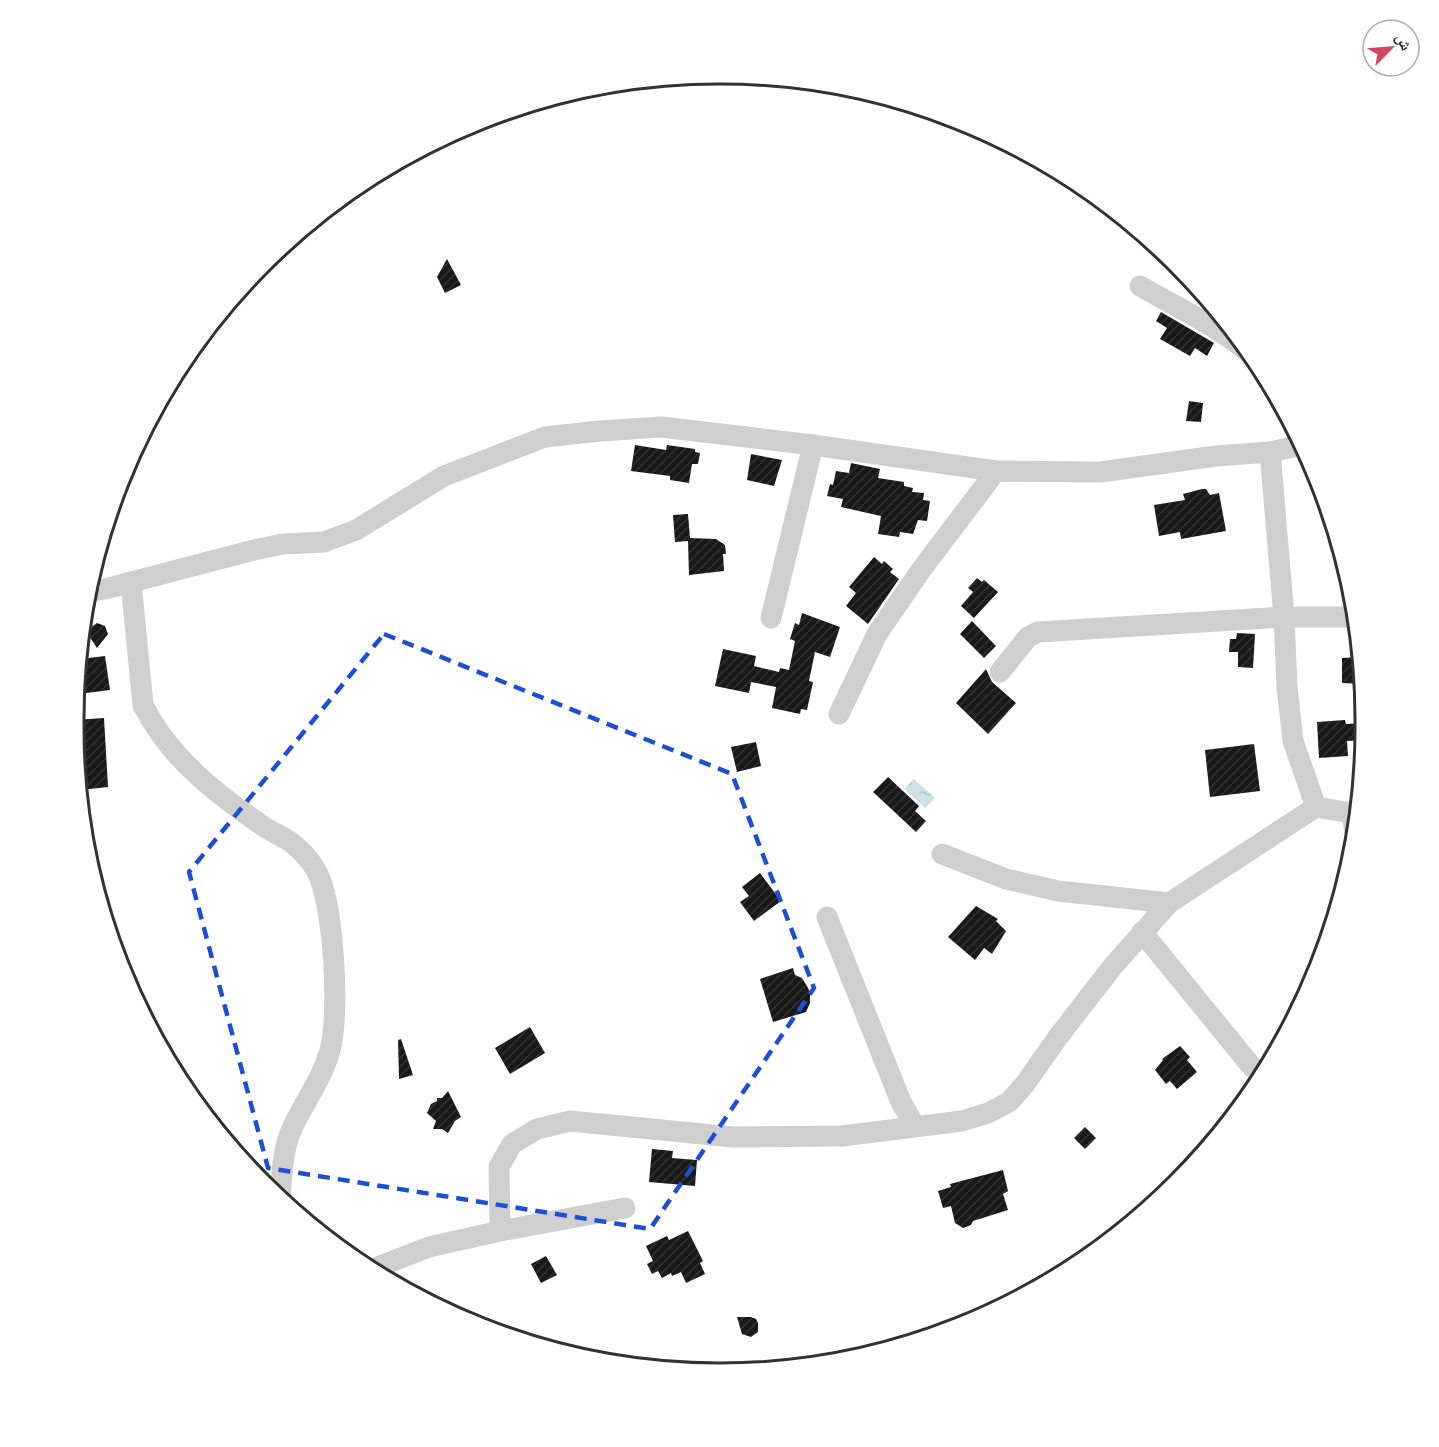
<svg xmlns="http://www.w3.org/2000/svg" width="1439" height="1447" font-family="Cabin,'Noto Naskh Arabic',sans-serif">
	<defs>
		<pattern id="water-ripples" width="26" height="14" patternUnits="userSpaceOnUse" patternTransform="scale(1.5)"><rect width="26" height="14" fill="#cde1e9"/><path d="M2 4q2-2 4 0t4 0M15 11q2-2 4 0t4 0" fill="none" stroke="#b0c2c8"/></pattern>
		<pattern id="building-hatch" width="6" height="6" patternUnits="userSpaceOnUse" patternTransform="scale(1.5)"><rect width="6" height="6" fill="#191919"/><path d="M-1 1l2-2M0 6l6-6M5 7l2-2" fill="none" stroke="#323232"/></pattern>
	</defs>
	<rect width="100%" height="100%" fill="#fff"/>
	<path fill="url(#water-ripples)" d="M914,779L935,798L925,808L904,789Z"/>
	<g fill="url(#building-hatch)">
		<path d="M447,259L461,285L445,293L437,277Z"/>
		<path d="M1161,312L1214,343L1207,356L1195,348L1190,356L1160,339L1167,328L1156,321Z"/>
		<path d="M1189,401L1203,403L1201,422L1186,421Z"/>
		<path d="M635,445L666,450L667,445L695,449V452L700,453L698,464H692L689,483L670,480V476L631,471Z"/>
		<path d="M751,454L782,460L774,486L747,480Z"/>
		<path d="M851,463L880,469L878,478L904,482V486L913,488L912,492L924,493L923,500L930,501L927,521L918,520L913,534L900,532L899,537L878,534L881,516L841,507L843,499L827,496L830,484L833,485L836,471L849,473Z"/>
		<path d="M1202,489H1206L1210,495L1219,493L1226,531L1181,539L1180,532L1159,536L1154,505L1185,500L1183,494Z"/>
		<path d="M688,514L690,538L716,539L725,545L726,554H723L724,571L689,575L688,541L675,542L673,515Z"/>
		<path d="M874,557L882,564L884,561L893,569L890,572L899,579L868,624L846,606L856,593L849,587Z"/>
		<path d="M977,578L982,582L984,580L998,592L974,618L961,606L973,592L968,588Z"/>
		<path d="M802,613L840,627L830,657L815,652L809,681L813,682L807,710L801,709L800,714L772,708L776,687L751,682L749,693L715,686L723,649L756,656L754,666L779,672L780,668L789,670L795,641L790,639L795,623L799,625Z"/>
		<path d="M972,621L996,646L984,658L960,634Z"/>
		<path d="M97,623L105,626L108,634L97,648L89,636L88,632L90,628Z"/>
		<path d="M1237,633L1255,634L1253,668L1238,667V652H1229L1230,639H1236Z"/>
		<path d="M105,656L110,690L79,694L78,682L80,659Z"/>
		<path d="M1359,657L1362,684L1342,683V658Z"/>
		<path d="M986,669L992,682L1016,703L988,734L956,703Z"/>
		<path d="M104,718L108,787L80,790L74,720Z"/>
		<path d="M1345,720L1346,724L1365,723L1364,740L1347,741L1348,756L1319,758L1317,722Z"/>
		<path d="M756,742L761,766L737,772L731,747Z"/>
		<path d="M1254,744L1260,791L1210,797L1205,750Z"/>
		<path d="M888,777L919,806L915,811L926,821L916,832L873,792Z"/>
		<path d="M760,873L781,901L754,921L740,902L749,896L742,887Z"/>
		<path d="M976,906L998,919L996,921L1006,931L992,954L984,948L975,960L948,937Z"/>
		<path d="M793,968L795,975L802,978L807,986L810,992V1003L806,1012L773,1022L760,979Z"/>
		<path d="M530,1027L545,1053L510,1074L495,1048Z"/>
		<path d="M401,1039L413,1075L399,1079L398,1040Z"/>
		<path d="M1180,1046L1190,1057L1187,1060L1197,1072L1177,1089L1170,1081L1166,1084L1155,1070L1163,1060L1162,1059Z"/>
		<path d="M448,1091L461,1117L455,1121L448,1133L442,1129H433L436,1121L427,1113L431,1104L437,1101V1098H442Z"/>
		<path d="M1085,1127L1096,1138L1085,1149L1074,1138Z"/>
		<path d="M652,1149L673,1151L672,1158L697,1160L695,1186L649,1182Z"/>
		<path d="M1003,1170L1008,1191L1003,1194L1008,1210L973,1221L971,1225L963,1228L955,1223L951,1206L943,1208L938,1191L951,1187L950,1184Z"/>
		<path d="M688,1231L703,1261L700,1263L705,1274L686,1283L681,1272L672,1276L671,1273L662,1278L658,1271L652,1274L647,1264L653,1261L646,1246L667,1236L669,1240Z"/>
		<path d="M546,1256L557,1275L541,1283L531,1264Z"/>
		<path d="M737,1317H751L756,1319L758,1323V1332L751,1337L742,1334Z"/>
	</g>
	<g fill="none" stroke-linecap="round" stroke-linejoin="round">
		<g stroke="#cfcfcf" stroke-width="21">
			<path d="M1140,286C1178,308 1222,328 1255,358"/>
			<path d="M1270,452L1284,617L1287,687L1293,741L1316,807"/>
			<path d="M131,582L143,705C169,757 214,792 260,824C270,831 282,836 292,843C301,850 310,860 316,870C334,901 340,1015 330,1050C322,1080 303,1103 291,1131C282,1152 282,1177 280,1199"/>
			<path d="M87,592L105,589L254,550L283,544L324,542L356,530L444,476L545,437L600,431L661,427L813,445L996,471"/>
			<path d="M771,618L813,445"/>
			<path d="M1000,672L1028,637L1038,632L1284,617H1355"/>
			<path d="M839,714L877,634L921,570L996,471L1100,472L1216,456L1270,452L1302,445"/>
			<path d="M1352,814L1355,832"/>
			<path d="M942,854L1006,879L1058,891L1169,903L1316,807L1357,814"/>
			<path d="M827,917L901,1102L915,1126"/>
			<path d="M1142,932L1252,1067L1263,1075"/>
			<path d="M500,1231L625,1208"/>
			<path d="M370,1270L429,1247L500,1231L499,1167L512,1144L537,1129L570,1121L733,1137L842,1136L962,1121L988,1113L1009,1102L1025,1084L1058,1037L1113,966L1169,903"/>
		</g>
	</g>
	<path fill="none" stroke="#1d4ed8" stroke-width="4.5" stroke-dasharray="12 8" stroke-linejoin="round" d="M384,634L732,774L814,988L650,1229L268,1168L189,872Z"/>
	<path d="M0 0H1439V1447H0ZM719 84H720A635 635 0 0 1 1355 719V728A635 635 0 0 1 720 1363H719A635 635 0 0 1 84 728V719A635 635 0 0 1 719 84Z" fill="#fff" fill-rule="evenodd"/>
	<path fill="none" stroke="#323232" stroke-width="3" d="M719 84H720A635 635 0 0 1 1355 719V728A635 635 0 0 1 720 1363H719A635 635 0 0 1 84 728V719A635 635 0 0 1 719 84Z"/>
	<g transform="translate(1391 48) rotate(65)"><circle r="28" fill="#ffffff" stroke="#adadad" stroke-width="1.5"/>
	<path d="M0-4.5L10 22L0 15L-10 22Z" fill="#d74660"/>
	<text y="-9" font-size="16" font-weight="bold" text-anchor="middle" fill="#323232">ش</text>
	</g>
</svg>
